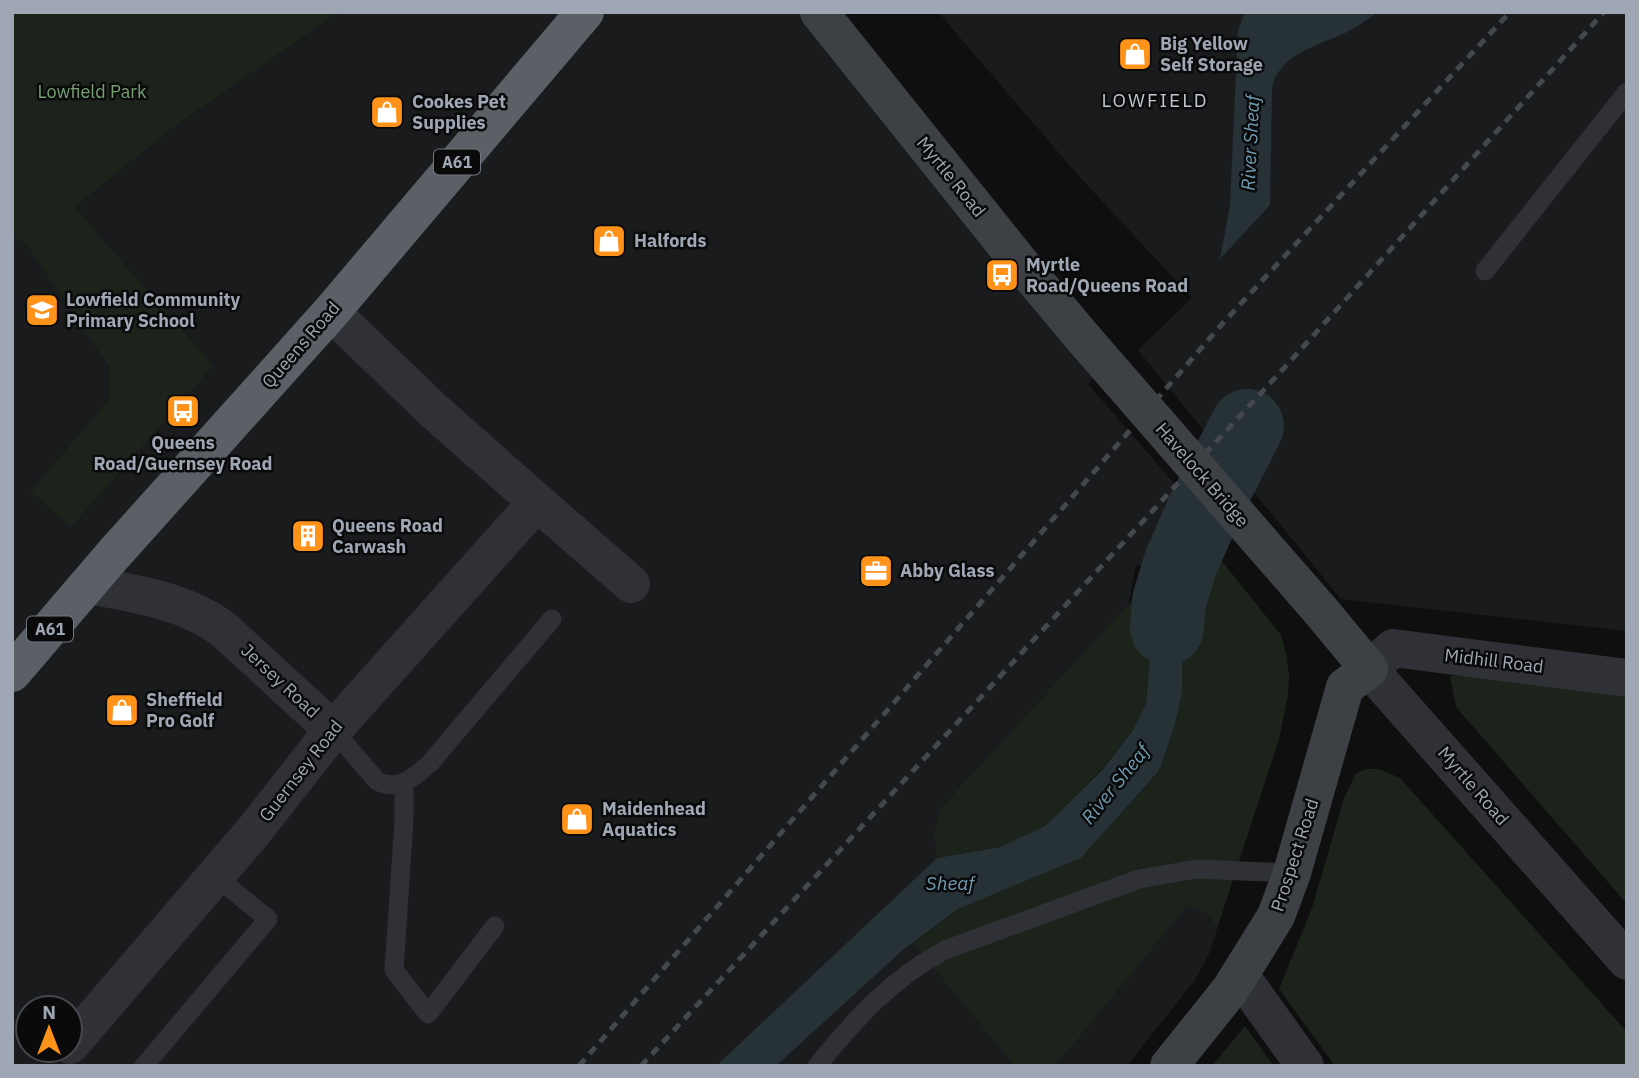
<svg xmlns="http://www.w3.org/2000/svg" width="1639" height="1078" font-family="'IBM Plex Sans',sans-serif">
	<rect width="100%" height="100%" fill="#0f0f10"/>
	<g fill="#1a1b1d" fill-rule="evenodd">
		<path d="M339,12H841L1097,374L1088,384L1192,504L1160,565H1136L1118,658L937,858L716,1066H12V234L34,251L110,368V398L30,491L212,366L75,207L173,128ZM28,1008H70V1050H28Z"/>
		<path d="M938,12H1627V631L1341,599L1138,350L1192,298L1077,174Z"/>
		<path d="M1281,635L1286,654L1289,676L1288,695L1279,739L1209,954L1195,980L1127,1066H776L904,949L958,909L1081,858Z"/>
	</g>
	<g fill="#1b231b">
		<path d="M12,12H339L173,128L75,207L213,366L71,527L30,491L110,398V368L29,248L12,234Z"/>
		<path d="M1209,545L1281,635L1286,654L1289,676L1288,695L1279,739L1217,928C1210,914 1202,908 1187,906L1055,1066H1015L913,943L958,909L1081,858L1159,772L1185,599Z"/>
		<path d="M1152,579L1148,627L1150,657L1146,704L1133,730L1101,770L1045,826L1000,847L937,858L934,833L940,809Z"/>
		<path d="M1467,672L1627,695V904L1456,707L1450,677Z"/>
		<path d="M1367,769H1379L1400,778L1627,1032V1066H1335L1279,989L1312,908L1344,798L1356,773Z"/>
		<path d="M1245,1026L1274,1066H1212Z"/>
	</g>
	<g fill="#273237">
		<path d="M1245,12H1378C1367,20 1357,27 1345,33C1317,46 1279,54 1272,88L1270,205L1220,259L1230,205L1238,30Z"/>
		<path d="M1184,519L1209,545L1185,599L1182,612V692L1175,724L1159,771L1081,858L958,909L904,949L776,1066H716L937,858L1000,847L1045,826L1102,770L1133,730L1146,704L1150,657L1148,627L1152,579Z"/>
	</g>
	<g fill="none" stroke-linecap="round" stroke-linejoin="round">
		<path stroke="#273237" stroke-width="74" d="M1167,628L1169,601L1181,562L1204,510L1247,426"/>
		<g stroke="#303136" stroke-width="19">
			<path d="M1485,271L1627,92"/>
			<path d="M333,730L377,781C399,792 416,776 431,762L552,619"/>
			<path d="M404,783V821L394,970L428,1014L495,926"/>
			<path d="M144,1066L268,919L215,876"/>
			<path d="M817,1066C856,1018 891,979 945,950L1139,879L1197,869L1292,873"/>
		</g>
		<g stroke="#303136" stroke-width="38">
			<path d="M331,312L433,410L537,502"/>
			<path d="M89,585C135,594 184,600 223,629L333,730"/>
			<path d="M1627,678L1393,648L1369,669L1627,961"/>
			<path d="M1240,975L1305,1066"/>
			<path d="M70,1045L253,832L333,730L537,502L631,584"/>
		</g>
		<g stroke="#3d4146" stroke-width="38">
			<path d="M819,12L1016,258L1084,339"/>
			<path d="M1169,1066L1230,990L1276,916L1292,873L1345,687L1369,669L1320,610"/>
		</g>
		<path stroke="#5b6067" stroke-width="38" d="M12,673L113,555L331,312L585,12"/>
		<g stroke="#44484d" stroke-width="5" stroke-dasharray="9 7" stroke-linecap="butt">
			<path d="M579,1066L1223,323L1510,12"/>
			<path d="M641,1066L1285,367L1604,12"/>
		</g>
		<path stroke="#3d4146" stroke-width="38" d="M1084,339L1320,610"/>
	</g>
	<defs>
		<g id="shop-square" transform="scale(1.75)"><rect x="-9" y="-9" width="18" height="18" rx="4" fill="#ff9218" stroke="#0a0a0b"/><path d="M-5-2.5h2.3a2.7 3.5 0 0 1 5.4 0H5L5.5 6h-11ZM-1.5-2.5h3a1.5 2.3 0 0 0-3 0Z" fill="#fff"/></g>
		<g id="bus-square" transform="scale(1.75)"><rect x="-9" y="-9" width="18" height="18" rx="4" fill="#ff9218" stroke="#0a0a0b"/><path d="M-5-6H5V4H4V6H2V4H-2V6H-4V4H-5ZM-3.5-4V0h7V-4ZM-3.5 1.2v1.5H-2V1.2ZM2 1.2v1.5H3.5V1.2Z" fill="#fff"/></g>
		<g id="school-square" transform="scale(1.75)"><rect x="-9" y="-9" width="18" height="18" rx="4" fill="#ff9218" stroke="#0a0a0b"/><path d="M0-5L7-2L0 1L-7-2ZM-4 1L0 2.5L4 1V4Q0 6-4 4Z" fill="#fff"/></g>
		<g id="building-square" transform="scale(1.75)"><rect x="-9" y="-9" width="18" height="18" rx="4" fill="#ff9218" stroke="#0a0a0b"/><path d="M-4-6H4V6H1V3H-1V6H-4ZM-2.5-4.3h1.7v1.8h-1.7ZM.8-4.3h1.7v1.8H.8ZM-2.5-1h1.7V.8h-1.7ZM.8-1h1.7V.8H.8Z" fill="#fff"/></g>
		<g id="office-square" transform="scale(1.75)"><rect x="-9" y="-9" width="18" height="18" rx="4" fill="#ff9218" stroke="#0a0a0b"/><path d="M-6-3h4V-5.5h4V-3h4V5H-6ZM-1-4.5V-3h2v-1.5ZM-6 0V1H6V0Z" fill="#fff"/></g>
	</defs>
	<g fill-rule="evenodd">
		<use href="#shop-square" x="1135" y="54"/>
		<use href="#shop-square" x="387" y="112"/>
		<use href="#shop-square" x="609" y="241"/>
		<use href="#bus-square" x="1002" y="275"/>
		<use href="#school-square" x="42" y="310"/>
		<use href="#bus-square" x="183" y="411"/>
		<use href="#building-square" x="308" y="536"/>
		<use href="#office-square" x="876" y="571"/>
		<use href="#shop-square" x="122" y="710"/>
		<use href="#shop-square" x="577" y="819"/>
	</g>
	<g text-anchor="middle" stroke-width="5" stroke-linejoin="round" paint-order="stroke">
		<g fill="#0a0a0b" stroke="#727881" stroke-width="2">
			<rect x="434" y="149.5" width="46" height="25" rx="5"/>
			<rect x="27" y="616.5" width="46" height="25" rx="5"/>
		</g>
		<g font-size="16" font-weight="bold" fill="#9ea7b3">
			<text x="457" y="168">A61</text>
			<text x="50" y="635">A61</text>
		</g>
		<g font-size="18" font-weight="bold" fill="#9ea7b3" stroke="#0a0a0b" text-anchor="start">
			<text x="1160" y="50">Big Yellow<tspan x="1160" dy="21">Self Storage</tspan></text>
			<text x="412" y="108">Cookes Pet<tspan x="412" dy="21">Supplies</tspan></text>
			<text x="634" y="247">Halfords</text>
			<text x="1026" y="271">Myrtle<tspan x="1026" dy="21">Road/Queens Road</tspan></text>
			<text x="66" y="306">Lowfield Community<tspan x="66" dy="21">Primary School</tspan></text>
			<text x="183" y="449" text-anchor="middle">Queens<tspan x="183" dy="21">Road/Guernsey Road</tspan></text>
			<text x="332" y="532">Queens Road<tspan x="332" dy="21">Carwash</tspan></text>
			<text x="900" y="577">Abby Glass</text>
			<text x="146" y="706">Sheffield<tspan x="146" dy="21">Pro Golf</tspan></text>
			<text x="602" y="815">Maidenhead<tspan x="602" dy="21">Aquatics</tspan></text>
		</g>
		<g font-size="18" fill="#77a073" stroke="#0a0a0b">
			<text x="92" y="98">Lowfield Park</text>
		</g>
		<g font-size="18" fill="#9ea7b3" stroke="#0a0a0b">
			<text transform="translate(951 177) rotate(51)" y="6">Myrtle Road</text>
			<text transform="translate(301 345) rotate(-49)" y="6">Queens Road</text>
			<text transform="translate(1202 475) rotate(49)" y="6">Havelock Bridge</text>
			<text transform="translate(1494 661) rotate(7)" y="6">Midhill Road</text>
			<text transform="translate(280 681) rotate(43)" y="6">Jersey Road</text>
			<text transform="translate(301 771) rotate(-52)" y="6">Guernsey Road</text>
			<text transform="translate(1473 786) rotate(49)" y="6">Myrtle Road</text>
			<text transform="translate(1295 855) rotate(-72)" y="6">Prospect Road</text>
		</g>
		<g font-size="19" letter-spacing="2" fill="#c0c6ce" stroke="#0a0a0b">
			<text x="1155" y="107">LOWFIELD</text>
		</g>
		<g font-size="19" font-style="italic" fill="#719cb2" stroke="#0a0a0b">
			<text transform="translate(1250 143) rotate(-87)" y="7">River Sheaf</text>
			<text transform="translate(1115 784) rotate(-51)" y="7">River Sheaf</text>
			<text x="950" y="890">Sheaf</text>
		</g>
	</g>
	<rect width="1639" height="1078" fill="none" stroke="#9ea7b3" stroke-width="28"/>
	<g transform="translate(49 1029)"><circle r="33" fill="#0a0a0b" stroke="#45494e" stroke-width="2"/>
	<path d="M0-5L12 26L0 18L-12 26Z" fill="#ff9218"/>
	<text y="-10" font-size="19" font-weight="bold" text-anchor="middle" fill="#9ea7b3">N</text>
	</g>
</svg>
